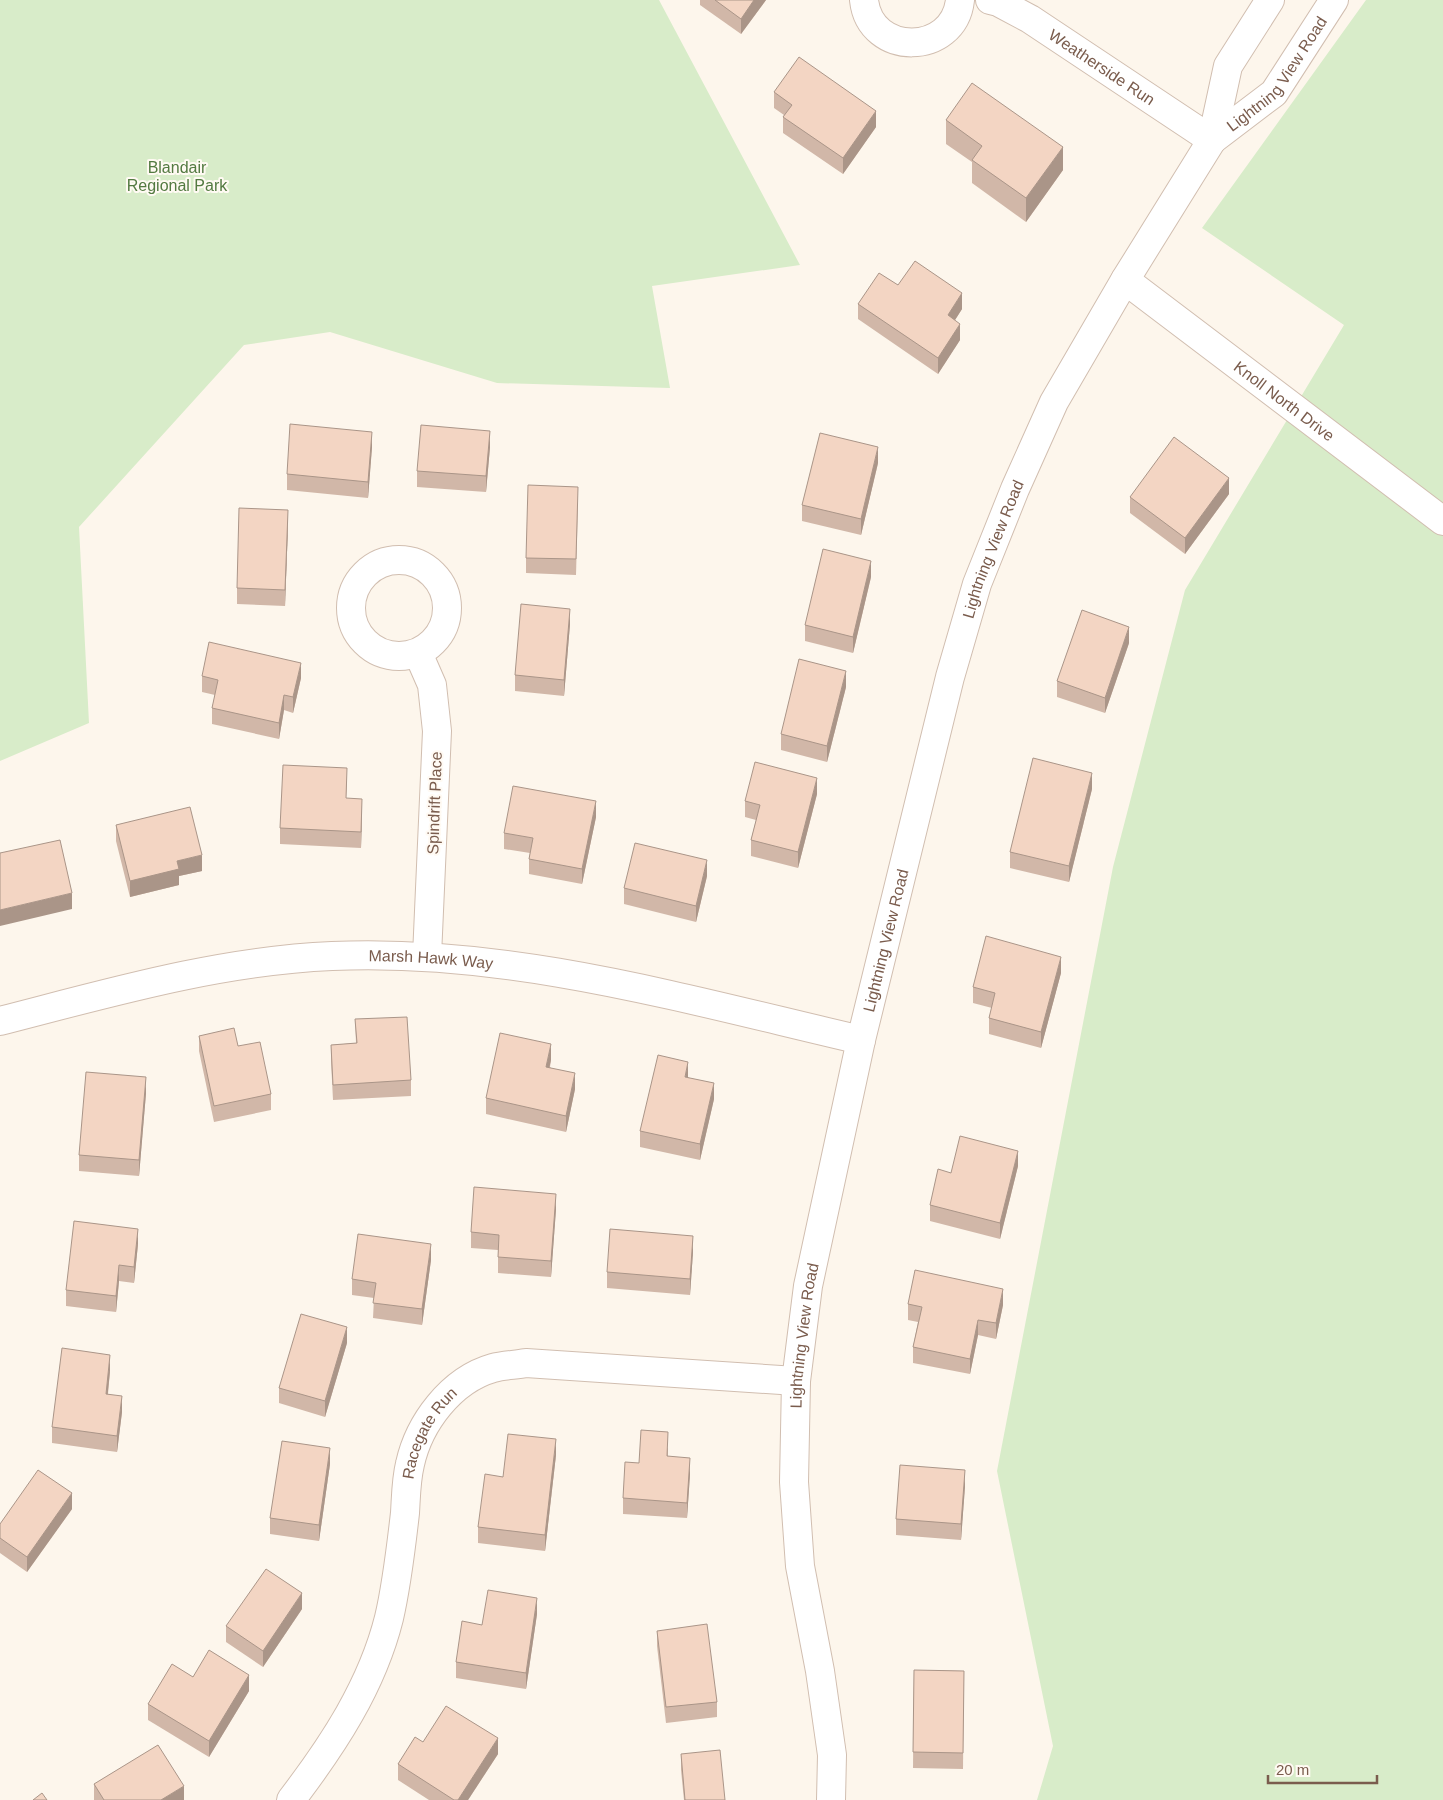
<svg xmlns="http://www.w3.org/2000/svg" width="1443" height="1800" font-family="Helvetica,sans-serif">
	<rect width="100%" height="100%" fill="#fdf6ec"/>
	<g fill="#d8ecc9">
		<path d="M0,0H659L800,265L652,286L670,388L497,383L330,332L244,345L79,527L89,723L0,761Z"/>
		<path d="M1366,0H1443V1800H1037L1053,1746L997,1471L1113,867L1185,590L1344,325L1202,228Z"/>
	</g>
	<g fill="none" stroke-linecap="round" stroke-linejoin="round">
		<g stroke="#d1beb0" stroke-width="30">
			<g id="street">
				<path d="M864,0C870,57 954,56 960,0"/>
				<path id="s1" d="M990,0L998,2L1030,19L1212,140"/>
				<path id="s2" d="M1212,140L1274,93L1334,0"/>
				<path id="s3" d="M1125,280L1443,521"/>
				<circle cx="399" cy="608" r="48"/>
				<path d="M418,653L432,685L437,731L427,956"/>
				<path id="s4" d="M0,1021C109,993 218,961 332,956C511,948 688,1000 861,1040"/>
				<path id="s5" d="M291,1800C333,1745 372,1686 389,1618C397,1584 401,1548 405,1513C406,1497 406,1480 410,1464C419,1423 451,1380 493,1368C503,1365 516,1365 526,1363L796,1381"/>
				<path id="s6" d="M831,1800L832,1755L820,1671L800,1566L794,1482L796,1381L808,1286L861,1040L950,677L977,584L1015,489L1054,402L1125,280L1212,140L1228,66L1270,0"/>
			</g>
		</g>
		<use href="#street" stroke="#fff" stroke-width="28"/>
	</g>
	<g fill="#d1b7a8">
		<path d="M700,0H766L741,34L700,5Z"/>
		<path d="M774,92L876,127L843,174L783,133V117L784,115L774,108Z"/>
		<path d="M946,120L1063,170L1026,222L972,183V162L946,144Z"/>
		<path d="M898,285L962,309L955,320L960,340L938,374L858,319V304Z"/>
		<path d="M372,447L368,498L287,490V474Z"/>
		<path d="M490,447L486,492L417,487V471Z"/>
		<path d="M878,463L861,535L802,521V505Z"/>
		<path d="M1229,494L1185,554L1130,513V497Z"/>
		<path d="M578,503L576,575L526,573V558Z"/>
		<path d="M288,526L285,606L237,604V588Z"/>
		<path d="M871,577L853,653L805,641V625Z"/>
		<path d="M570,624L564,696L515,691V675Z"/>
		<path d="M1129,643L1105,713L1057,697V681Z"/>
		<path d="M202,676L301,678L293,713L284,710L279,739L212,724V708L215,695L202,692Z"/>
		<path d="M846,687L827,762L781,750V734Z"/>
		<path d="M347,784L346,798L362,815L361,848L280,844V828Z"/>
		<path d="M1092,789L1069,882L1010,868V852Z"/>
		<path d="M817,794L798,868L751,856V840L756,820L745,817V801Z"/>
		<path d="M596,817L582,884L529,874V859L530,853L504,849V833Z"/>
		<path d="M116,825L202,871L179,876V885L130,897L116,841Z"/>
		<path d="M707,876L696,922L624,904V888Z"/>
		<path d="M1061,973L1041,1048L989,1034V1018L992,1008L973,1003V987Z"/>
		<path d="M355,1019L411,1080V1096L333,1100L331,1061V1045L356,1043Z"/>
		<path d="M199,1036L238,1046L271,1094V1110L214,1122L199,1051Z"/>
		<path d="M551,1060L550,1067L575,1089L566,1132L486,1114V1098Z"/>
		<path d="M688,1077L714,1099L700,1160L640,1147V1131Z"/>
		<path d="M146,1093L139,1176L79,1171V1155Z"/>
		<path d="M1018,1166L1000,1239L930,1221V1205L951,1173Z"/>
		<path d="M556,1209L551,1277L498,1273V1250L471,1248V1232Z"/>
		<path d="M138,1244L134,1283L119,1281L116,1312L66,1306V1290Z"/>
		<path d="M693,1252L690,1295L607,1288V1272Z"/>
		<path d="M431,1260L422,1325L373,1318L374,1298L352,1295V1279Z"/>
		<path d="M908,1304L1003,1305L996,1339L978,1335L970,1374L913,1363V1347L918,1322L908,1320Z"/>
		<path d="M347,1343L325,1417L279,1403V1388Z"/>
		<path d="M110,1371L108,1394L122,1412L117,1452L52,1443V1427Z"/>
		<path d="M668,1448V1456L690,1474L687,1518L623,1514V1498L639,1463Z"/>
		<path d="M556,1455L545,1551L478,1543V1527L503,1477Z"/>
		<path d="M330,1464L319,1541L270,1534V1518Z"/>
		<path d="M965,1486L961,1540L896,1535V1519Z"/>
		<path d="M72,1509L27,1572L0,1553V1524Z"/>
		<path d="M302,1609L263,1667L226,1642V1626Z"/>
		<path d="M537,1614L526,1689L456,1678V1662L482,1625Z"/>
		<path d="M657,1631L717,1702V1717L666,1723L657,1646Z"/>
		<path d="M914,1670L964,1671L963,1769L913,1768Z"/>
		<path d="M193,1677L249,1691L209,1757L148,1720V1704Z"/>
		<path d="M423,1742L498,1754L468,1800H429L398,1780V1764Z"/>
		<path d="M681,1754L725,1800H684L681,1770Z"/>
		<path d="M94,1784L184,1800H94Z"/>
	</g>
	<g fill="#aa9588">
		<path d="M754,0H766L741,34V19Z"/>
		<path d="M876,111V127L843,174V158Z"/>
		<path d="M1063,147V170L1026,222V198Z"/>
		<path d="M962,293V309L948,331V315Z"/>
		<path d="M960,324V340L938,374V358Z"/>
		<path d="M490,431V447L486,492V476Z"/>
		<path d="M372,432V447L368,498V482Z"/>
		<path d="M878,447V463L861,535V519Z"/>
		<path d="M1229,478V494L1185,554V538Z"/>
		<path d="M288,510V526L285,606V590Z"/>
		<path d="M871,561V577L853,653V637Z"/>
		<path d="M570,609V624L564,696V680Z"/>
		<path d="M1129,627V643L1105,713V698Z"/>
		<path d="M301,663V678L293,713V697Z"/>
		<path d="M846,671V687L827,762V746Z"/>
		<path d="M284,695V710L279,739V723Z"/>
		<path d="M1092,773V789L1069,882V866Z"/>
		<path d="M817,778V794L798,868V852Z"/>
		<path d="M362,799V815L361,848V832Z"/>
		<path d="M596,801V817L582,884V869Z"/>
		<path d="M202,855V871L179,876V885L130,897V881L177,861Z"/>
		<path d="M707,860V876L696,922V906Z"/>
		<path d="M72,893V909L0,926V910Z"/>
		<path d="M1061,957V973L1041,1048V1032Z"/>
		<path d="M551,1044V1060L546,1082V1067Z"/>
		<path d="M688,1062V1078L685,1077Z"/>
		<path d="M575,1073V1089L566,1132V1116Z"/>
		<path d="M146,1077V1093L139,1176V1160Z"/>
		<path d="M714,1083V1099L700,1160V1144Z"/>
		<path d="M1018,1151V1166L1000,1239V1223Z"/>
		<path d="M556,1194V1209L551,1277V1261Z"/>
		<path d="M138,1229V1244L134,1283V1267Z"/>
		<path d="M693,1236V1252L690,1295V1279Z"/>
		<path d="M431,1244V1260L422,1325V1309Z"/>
		<path d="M119,1265V1281L116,1312V1296Z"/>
		<path d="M1003,1289V1305L996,1339V1323Z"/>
		<path d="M978,1320V1335L970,1374V1359Z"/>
		<path d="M347,1327V1343L325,1417V1401Z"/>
		<path d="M110,1355V1371L106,1410V1394Z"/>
		<path d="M122,1396V1412L117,1452V1436Z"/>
		<path d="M556,1439V1455L545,1551V1535Z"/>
		<path d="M330,1448V1464L319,1541V1525Z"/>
		<path d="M690,1458V1474L687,1518V1503Z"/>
		<path d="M965,1470V1486L961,1540V1524Z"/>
		<path d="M72,1493V1509L27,1572V1557Z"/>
		<path d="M302,1593V1609L263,1667V1651Z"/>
		<path d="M537,1598V1614L526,1689V1673Z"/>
		<path d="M249,1675V1691L209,1757V1741Z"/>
		<path d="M498,1738V1754L468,1800H458Z"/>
		<path d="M184,1786V1800H161Z"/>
	</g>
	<g fill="#f3d5c3" stroke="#aa9588">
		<path d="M715,0H754L741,19Z"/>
		<path d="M799,57L876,111L843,158L783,117L792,105L774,92Z"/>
		<path d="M972,83L1063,147L1026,198L972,160L982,146L946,120Z"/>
		<path d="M915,261L962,293L948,315L960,324L938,358L858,304L879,273L898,285Z"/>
		<path d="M290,424L372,432L368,482L287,474Z"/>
		<path d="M421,425L490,431L486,476L417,471Z"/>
		<path d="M820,433L878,447L861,519L802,505Z"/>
		<path d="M1174,437L1229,478L1185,538L1130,497Z"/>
		<path d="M528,485L578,487L576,559L526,558Z"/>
		<path d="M239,508L288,510L285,590L237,588Z"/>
		<path d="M823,549L871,561L853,637L805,625Z"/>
		<path d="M521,604L570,609L564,680L515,675Z"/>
		<path d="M1082,610L1129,627L1105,698L1057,681Z"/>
		<path d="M209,642L301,663L293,697L284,695L279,723L212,708L218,680L202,676Z"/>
		<path d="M799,659L846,671L827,746L781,734Z"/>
		<path d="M1033,758L1092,773L1069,866L1010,852Z"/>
		<path d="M755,762L817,778L798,852L751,840L760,805L745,801Z"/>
		<path d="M283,765L347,768L346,798L362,799L361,832L280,828Z"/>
		<path d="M513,786L596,801L582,869L529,859L533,838L504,833Z"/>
		<path d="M190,807L202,855L177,861L179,869L130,881L116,825Z"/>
		<path d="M60,840L72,893L0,910V853Z"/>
		<path d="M635,843L707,860L696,906L624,888Z"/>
		<path d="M986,936L1061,957L1041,1032L989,1018L995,993L973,987Z"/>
		<path d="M407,1017L411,1080L333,1085L331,1045L357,1043L355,1019Z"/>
		<path d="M234,1028L238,1046L260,1042L271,1094L214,1106L199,1036Z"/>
		<path d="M500,1033L551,1044L546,1067L575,1073L566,1116L486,1098Z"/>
		<path d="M658,1055L688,1062L685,1077L714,1083L700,1144L640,1131Z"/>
		<path d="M86,1072L146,1077L139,1160L79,1155Z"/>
		<path d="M960,1136L1018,1151L1000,1223L930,1205L938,1169L951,1173Z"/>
		<path d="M474,1187L556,1194L551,1261L498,1257L499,1235L471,1232Z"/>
		<path d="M74,1221L138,1229L134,1267L119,1265L116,1296L66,1290Z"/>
		<path d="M610,1229L693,1236L690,1279L607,1272Z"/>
		<path d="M358,1234L431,1244L422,1309L373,1303L376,1283L352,1279Z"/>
		<path d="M915,1270L1003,1289L996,1323L978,1320L970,1359L913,1347L922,1307L908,1304Z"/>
		<path d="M301,1314L347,1327L325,1401L279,1388Z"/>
		<path d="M62,1348L110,1355L106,1394L122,1396L117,1436L52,1427Z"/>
		<path d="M641,1430L668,1432L667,1456L690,1458L687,1503L623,1498L625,1462L639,1463Z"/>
		<path d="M508,1434L556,1439L545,1535L478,1527L485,1474L503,1477Z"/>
		<path d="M282,1441L330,1448L319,1525L270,1518Z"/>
		<path d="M900,1465L965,1470L961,1524L896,1519Z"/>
		<path d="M38,1470L72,1493L27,1557L0,1538V1524Z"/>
		<path d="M266,1569L302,1593L263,1651L226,1626Z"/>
		<path d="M488,1590L537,1598L526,1673L456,1662L462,1621L482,1625Z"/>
		<path d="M707,1624L717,1702L666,1707L657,1631Z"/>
		<path d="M209,1650L249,1675L209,1741L148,1704L172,1664L193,1677Z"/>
		<path d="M914,1670L964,1671L963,1753L913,1752Z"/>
		<path d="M446,1706L498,1738L458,1800H454L398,1764L415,1737L423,1742Z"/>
		<path d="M158,1745L184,1786L161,1800H104L94,1784Z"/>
		<path d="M720,1750L725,1800H685L681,1754Z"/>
		<path d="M42,1793L47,1800H33Z"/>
	</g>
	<g text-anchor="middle" stroke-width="4" stroke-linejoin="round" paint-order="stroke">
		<g font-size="16" fill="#7a5c4d" stroke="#fffaf3">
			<text dy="6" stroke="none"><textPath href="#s1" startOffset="131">Weatherside Run</textPath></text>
			<text dy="6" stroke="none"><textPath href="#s2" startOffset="94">Lightning View Road</textPath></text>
			<text dy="6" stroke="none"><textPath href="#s3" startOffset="200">Knoll North Drive</textPath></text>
			<text dy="6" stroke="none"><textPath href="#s6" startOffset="1278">Lightning View Road</textPath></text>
			<text transform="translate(434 803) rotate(-88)" y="6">Spindrift Place</text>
			<text dy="6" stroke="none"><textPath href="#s6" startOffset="872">Lightning View Road</textPath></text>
			<text dy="6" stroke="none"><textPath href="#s4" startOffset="438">Marsh Hawk Way</textPath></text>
			<text dy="6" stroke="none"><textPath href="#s6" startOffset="468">Lightning View Road</textPath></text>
			<text dy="6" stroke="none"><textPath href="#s5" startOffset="400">Racegate Run</textPath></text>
		</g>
		<g font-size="16" fill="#537a41" stroke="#fffaf3">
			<text x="177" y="173">Blandair<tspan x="177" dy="18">Regional Park</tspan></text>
		</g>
	</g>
	<path d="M1268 1775v8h109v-8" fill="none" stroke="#7a5c4d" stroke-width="2.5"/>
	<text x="1276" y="1775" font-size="15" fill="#7a5c4d" stroke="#fffaf3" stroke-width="4" paint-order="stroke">20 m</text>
</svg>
